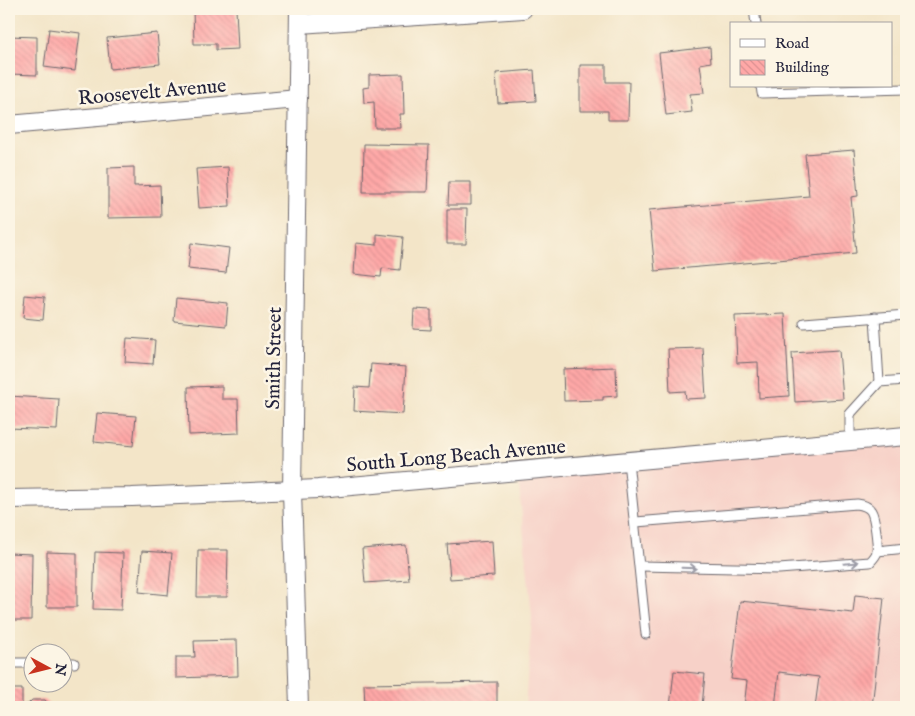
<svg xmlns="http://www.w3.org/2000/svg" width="915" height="716" font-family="'IM FELL English',serif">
	<defs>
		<pattern id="building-back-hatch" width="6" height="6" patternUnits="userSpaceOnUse" patternTransform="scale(1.25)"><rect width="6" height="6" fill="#ffa8a7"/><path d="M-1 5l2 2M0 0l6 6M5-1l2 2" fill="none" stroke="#da9091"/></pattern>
	</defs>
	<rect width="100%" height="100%" fill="#fcf5e5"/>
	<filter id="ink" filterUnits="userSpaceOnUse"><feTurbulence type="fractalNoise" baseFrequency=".02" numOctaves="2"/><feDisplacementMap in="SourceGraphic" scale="10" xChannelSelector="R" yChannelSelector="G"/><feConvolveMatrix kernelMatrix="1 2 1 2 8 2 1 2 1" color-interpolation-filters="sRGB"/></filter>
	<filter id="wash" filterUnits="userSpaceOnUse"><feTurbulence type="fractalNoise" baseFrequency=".0096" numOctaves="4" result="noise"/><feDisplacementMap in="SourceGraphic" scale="20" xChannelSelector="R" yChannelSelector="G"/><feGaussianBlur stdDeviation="1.12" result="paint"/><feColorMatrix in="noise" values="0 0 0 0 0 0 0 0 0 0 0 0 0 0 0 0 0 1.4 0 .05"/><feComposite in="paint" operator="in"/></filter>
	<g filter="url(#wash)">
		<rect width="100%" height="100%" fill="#f3e5c8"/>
		<path fill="#f7d1c8" d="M906,430V707H525L532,617L517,466Z"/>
		<g id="blocks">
			<g fill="url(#building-back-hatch)">
				<path d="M193,9H236L238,49L216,50V44H194Z"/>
				<path d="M49,29L80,33L75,71L44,67Z"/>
				<path d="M157,33L160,64L110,69L107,38Z"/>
				<path d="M9,36L37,37V75L9,74Z"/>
				<path d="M710,47L711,62L700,64L704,93L690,94L692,112L666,115L659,53Z"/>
				<path d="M580,65H606V82H629L628,120H608V111H580Z"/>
				<path d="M534,70L536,101L498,103L496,73Z"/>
				<path d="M403,74L404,114H400L401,128H375L374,102L364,103L363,88L369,87V75Z"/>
				<path d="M364,144L429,145L427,192H363Z"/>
				<path d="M854,150L858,196L851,197L856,253L655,271L649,210L809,196L805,154Z"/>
				<path d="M134,167V186L160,185L161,217L108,218V168Z"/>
				<path d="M228,167L230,206L199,208L196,169Z"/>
				<path d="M449,182H471V205H448Z"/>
				<path d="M447,209H467L466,244H447Z"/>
				<path d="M377,234L403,237L400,270L382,268L381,277L354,274L356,243L377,245Z"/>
				<path d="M191,243L229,248L226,273L188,269Z"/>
				<path d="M25,295L45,297L43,320L23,318Z"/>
				<path d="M176,298L228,303L226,326L174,321Z"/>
				<path d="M414,309L431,310V330L413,329Z"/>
				<path d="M785,314L789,396L759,398L758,362L737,363L735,316Z"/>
				<path d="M127,338L155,340L153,364L125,362Z"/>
				<path d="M703,348L706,398L686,399L685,391L670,392L668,349Z"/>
				<path d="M839,350L843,399L795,402L792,353Z"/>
				<path d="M371,364L406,367L403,414L354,411L355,387L369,388Z"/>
				<path d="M616,367L617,396L603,397V400L564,401L563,369Z"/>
				<path d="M222,386V399H238L239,433L189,435L188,387Z"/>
				<path d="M9,396L59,399L57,430L9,428Z"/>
				<path d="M97,413L136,416L133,446L94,442Z"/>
				<path d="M492,541L494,576L450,579L447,544Z"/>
				<path d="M406,545L409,580L365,583L362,549Z"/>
				<path d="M198,550H228L227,597H197Z"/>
				<path d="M142,551L172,553L168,595L139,592Z"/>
				<path d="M47,552L77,553V607H47Z"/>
				<path d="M95,552L123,553L121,610L93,609Z"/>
				<path d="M9,553L32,554L31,620H9Z"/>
				<path d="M855,595L884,598L872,707H815L819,677L779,672L775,707H744L747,681L731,679L740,601L853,613Z"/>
				<path d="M237,640L238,676L176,678V657H195L194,641Z"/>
				<path d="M674,671L705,674L702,707H670Z"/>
				<path d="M9,679H10L11,689H22V705L28,704L32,700H45L49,704H54V707H9Z"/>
				<path d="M497,682V707H365L364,684Z"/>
			</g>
		</g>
	</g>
	<g filter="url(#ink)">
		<use href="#blocks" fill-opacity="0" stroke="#6b666c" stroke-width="1"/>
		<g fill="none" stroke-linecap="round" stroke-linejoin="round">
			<g stroke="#6b666c" stroke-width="11">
				<g id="lane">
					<path d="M754,9L756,24"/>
					<path d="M761,86L762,93L906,89"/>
					<path d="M875,317L879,382"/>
					<path d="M804,323L906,315"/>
					<path d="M850,441V414L879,382L906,380"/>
					<path d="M628,461L646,634"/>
					<path d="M636,522L857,504C863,505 868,506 871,511C875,517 878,545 877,552C876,556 873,559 870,562L779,569L640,566"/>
					<path d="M877,551L906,548"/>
					<path d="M9,663H32"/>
					<path d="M62,663H74"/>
				</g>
			</g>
			<g stroke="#6b666c" stroke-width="20">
				<g id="street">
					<path d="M299,24L523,9"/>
					<path d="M9,125L298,99"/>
					<path d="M9,499L132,497L318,489L906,436"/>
					<path d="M299,707L292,491L299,9"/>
				</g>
			</g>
			<use href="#lane" stroke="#fff" stroke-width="9"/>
			<use href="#street" stroke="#fff" stroke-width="18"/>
		</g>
		<defs><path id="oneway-shaft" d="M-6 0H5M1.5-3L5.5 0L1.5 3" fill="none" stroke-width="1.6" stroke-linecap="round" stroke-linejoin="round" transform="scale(1.25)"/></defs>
		<g stroke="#9c9ca7">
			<use href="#oneway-shaft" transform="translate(851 563) rotate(-5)"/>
			<use href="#oneway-shaft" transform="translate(689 568) rotate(2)"/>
		</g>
	</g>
	<g text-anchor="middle" stroke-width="5" stroke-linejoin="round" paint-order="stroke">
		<g font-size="20" fill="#22223b" stroke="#fcf5e5">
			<text transform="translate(152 91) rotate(-5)" y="7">Roosevelt Avenue</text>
			<text transform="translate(273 358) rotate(-89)" y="7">Smith Street</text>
			<text transform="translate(456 455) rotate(-5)" y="7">South Long Beach Avenue</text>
		</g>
	</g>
	<rect width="915" height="716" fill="none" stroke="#fcf5e5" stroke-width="30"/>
	<rect x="730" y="22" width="162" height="65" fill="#fcf5e5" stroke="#a5a1a1"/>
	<rect x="740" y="39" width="25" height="8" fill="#ffffff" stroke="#a5a1a1"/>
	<text x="775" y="48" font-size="15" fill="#22223b">Road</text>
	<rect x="740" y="60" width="25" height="15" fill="url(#building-back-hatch)" stroke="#a5a1a1"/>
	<text x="775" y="72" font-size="15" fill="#22223b">Building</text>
	<g transform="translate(48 668) rotate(97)"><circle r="24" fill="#fcf5e5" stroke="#a5a1a1"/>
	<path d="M0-4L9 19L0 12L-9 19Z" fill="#c8321e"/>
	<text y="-8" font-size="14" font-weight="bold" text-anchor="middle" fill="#22223b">N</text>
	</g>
</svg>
